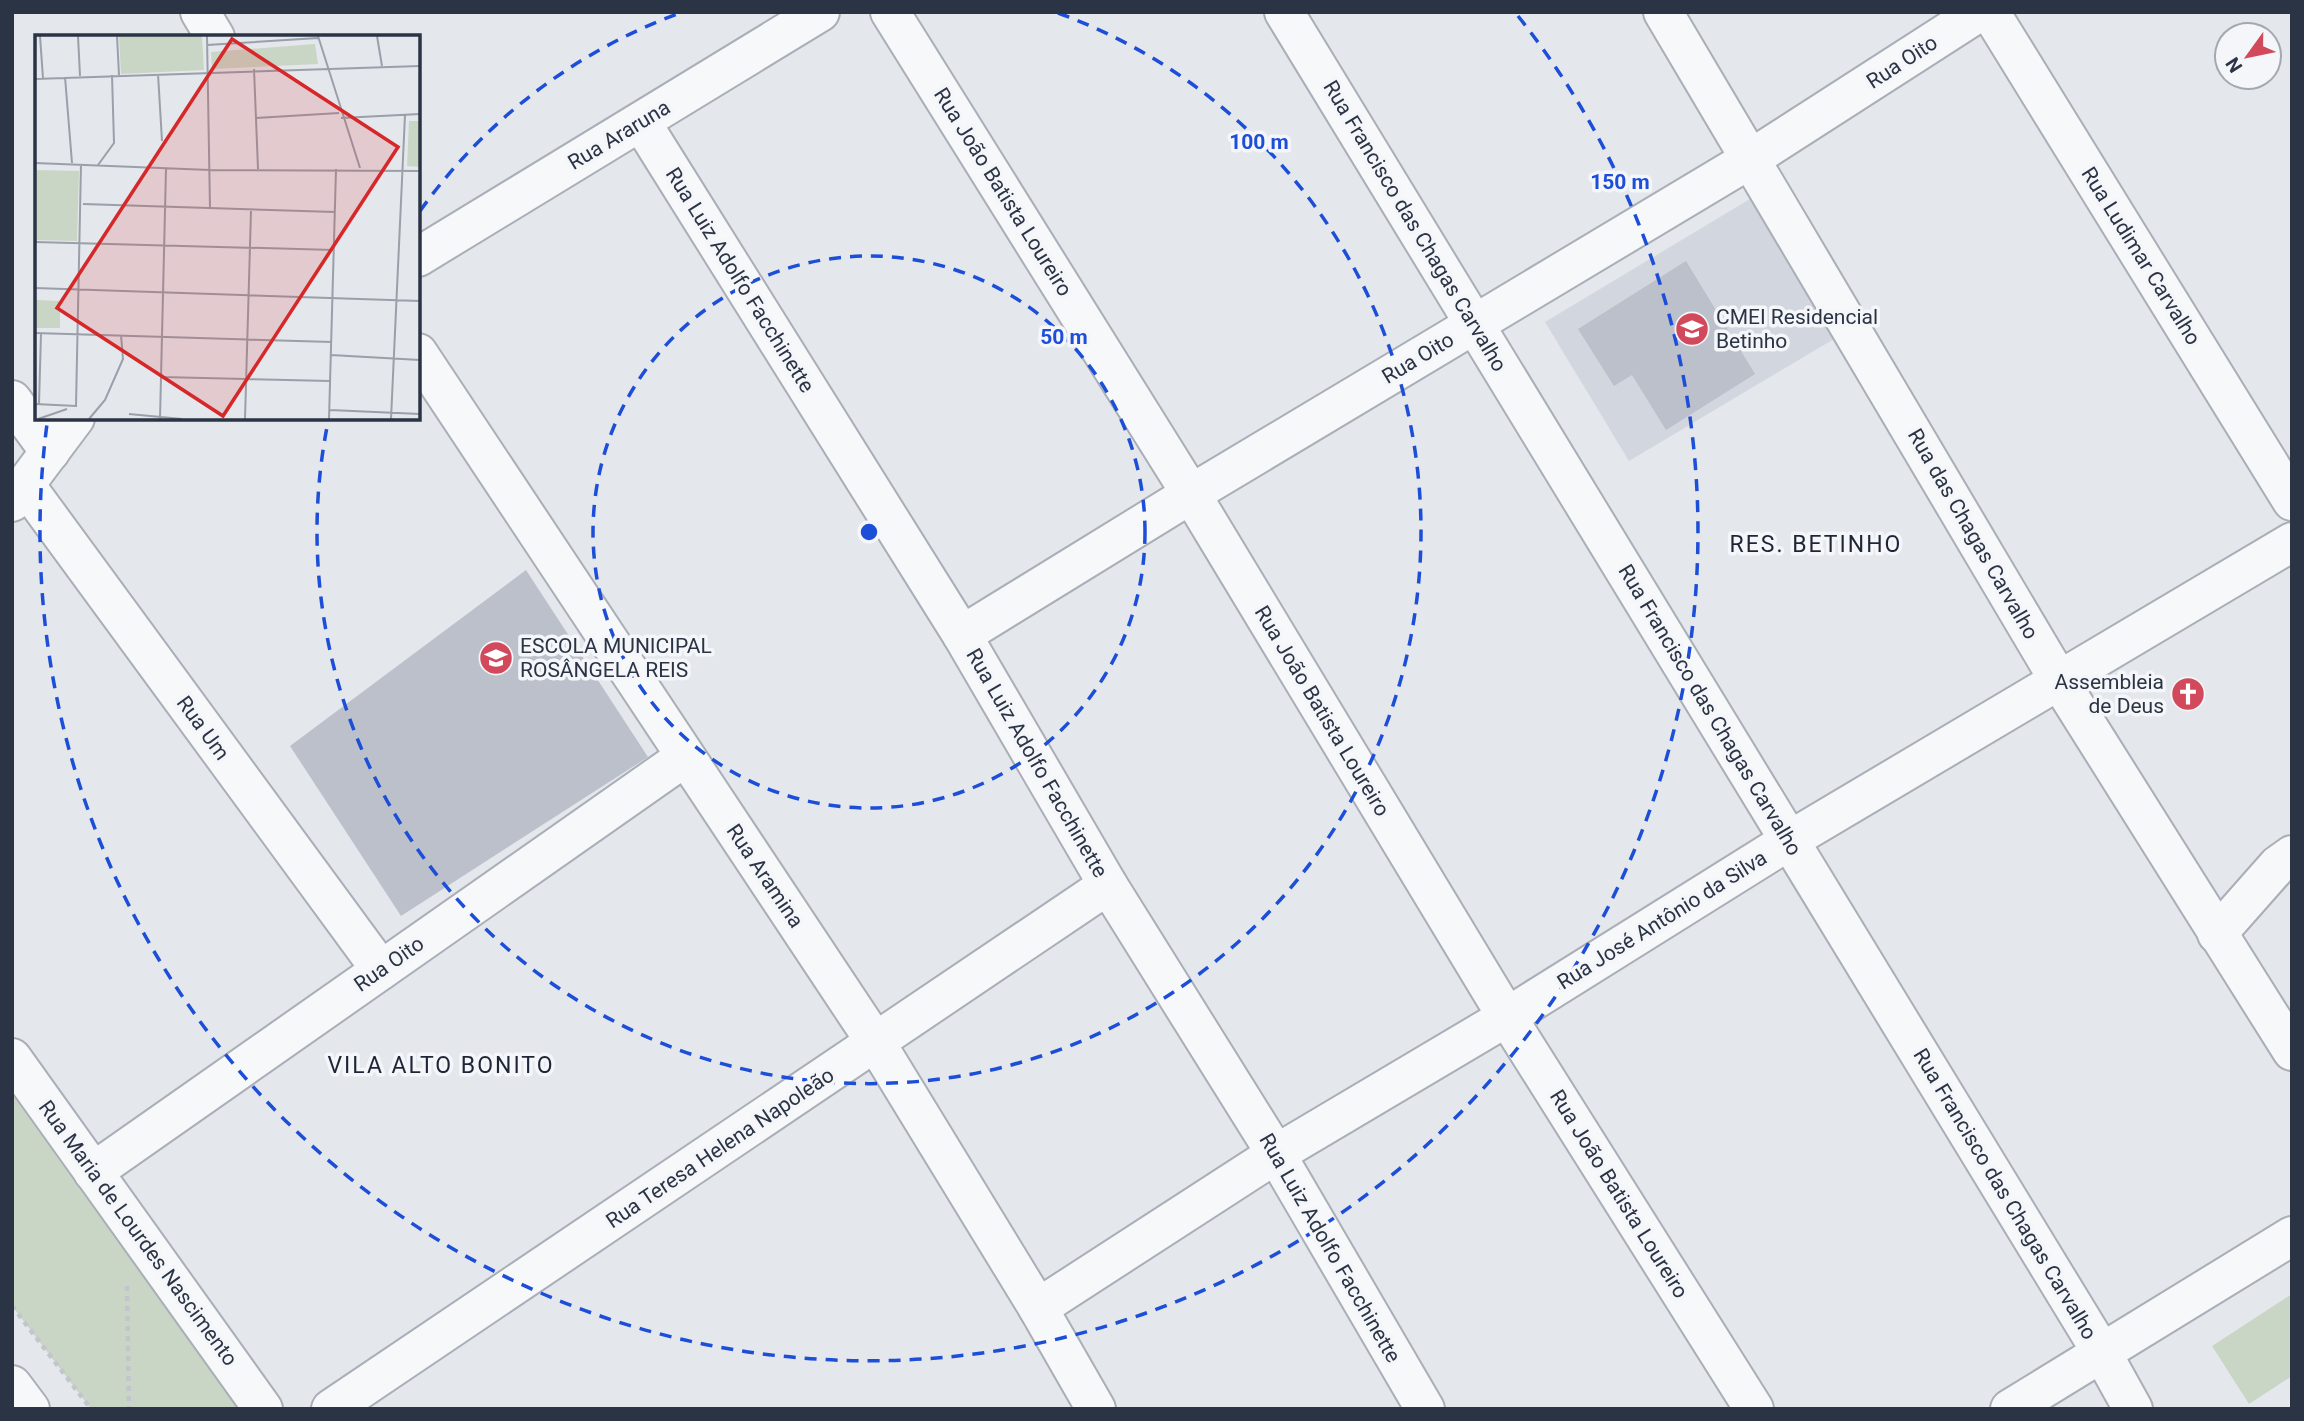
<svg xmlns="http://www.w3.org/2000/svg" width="2304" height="1421" font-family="Roboto,sans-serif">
	<rect width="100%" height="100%" fill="#e4e7ec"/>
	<path fill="#d2d6de" d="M1755,196L1839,336L1629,461L1545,322Z"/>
	<g fill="#c9d6c5">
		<path d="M12,1083L251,1409H91L12,1306Z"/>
		<path d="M2292,1294V1376L2249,1404L2212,1346Z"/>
	</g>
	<g fill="#bbc0ca">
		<path d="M1686,261L1755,374L1666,430L1632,375L1614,386L1578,329Z"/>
		<path d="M526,570L648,757L401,916L290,746Z"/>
	</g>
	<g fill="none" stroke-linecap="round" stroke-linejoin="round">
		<g stroke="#a9aeb7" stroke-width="42">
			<g id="minor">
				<path d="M200,12L215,37"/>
				<path d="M890,12L1191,494L1507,1017L1754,1409"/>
				<path d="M1284,12L2102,1353L2133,1409"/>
				<path d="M1663,12L2060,682L2292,1051"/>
				<path d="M1990,12L2292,501"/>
				<path d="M641,122L962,635L1108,885L1276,1154L1425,1409"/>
				<path d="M418,257L820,12"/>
				<path d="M418,353L876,1043L1038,1308L1096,1409"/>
				<path d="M12,400L50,452"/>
				<path d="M26,486L381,970"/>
				<path d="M12,502L75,418"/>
				<path d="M962,635L1191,494L1752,158L1979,12"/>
				<path d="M2217,934L2278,865L2292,855"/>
				<path d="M12,1058L263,1409"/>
				<path d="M93,1172L685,757"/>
				<path d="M1038,1308L1276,1154L1507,1017L1790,840L2292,542"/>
				<path d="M12,1385L30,1409"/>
				<path d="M331,1409L1108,885"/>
				<path d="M2010,1409L2292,1236"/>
			</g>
		</g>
		<g stroke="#c2c5cb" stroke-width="4.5" stroke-dasharray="5 5" stroke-linecap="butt">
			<path d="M127,1286L129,1409"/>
			<path d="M12,1306L91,1409"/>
		</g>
		<use href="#minor" stroke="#f7f8fa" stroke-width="38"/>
	</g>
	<g fill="none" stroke="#1d4ed8" stroke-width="3.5" stroke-dasharray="12 9">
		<circle cx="869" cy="532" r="276"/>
		<path d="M420 211A552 552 0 0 1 680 13M1058 13A552 552 0 1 1 328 422"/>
		<path d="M1518 16A829 829 0 1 1 47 424"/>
	</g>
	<defs>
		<g id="school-disc" transform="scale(1.75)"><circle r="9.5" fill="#d1495b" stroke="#f4f6f9"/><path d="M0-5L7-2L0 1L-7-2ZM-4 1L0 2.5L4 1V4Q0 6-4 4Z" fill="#fff"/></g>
		<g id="church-disc" transform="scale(1.75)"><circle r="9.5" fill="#d1495b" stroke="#f4f6f9"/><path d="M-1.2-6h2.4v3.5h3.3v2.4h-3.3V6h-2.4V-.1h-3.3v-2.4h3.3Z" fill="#fff"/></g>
	</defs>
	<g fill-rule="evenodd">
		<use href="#school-disc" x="1692" y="329"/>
		<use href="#school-disc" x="496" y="658"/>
		<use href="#church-disc" x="2188" y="694"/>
	</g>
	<g text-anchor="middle" stroke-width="7" stroke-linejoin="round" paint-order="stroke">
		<g font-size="21" fill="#2b3445" stroke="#f4f6f9">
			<text transform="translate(1902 62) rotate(-33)" y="7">Rua Oito</text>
			<text transform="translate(619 135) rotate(-31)" y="7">Rua Araruna</text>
			<text transform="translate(1003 192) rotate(58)" y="7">Rua João Batista Loureiro</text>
			<text transform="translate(1415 226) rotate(59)" y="7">Rua Francisco das Chagas Carvalho</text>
			<text transform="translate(2141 256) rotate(58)" y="7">Rua Ludimar Carvalho</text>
			<text transform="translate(740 280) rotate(58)" y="7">Rua Luiz Adolfo Facchinette</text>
			<text transform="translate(1418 358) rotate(-31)" y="7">Rua Oito</text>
			<text transform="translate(1973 534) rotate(60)" y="7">Rua das Chagas Carvalho</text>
			<text transform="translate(1710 710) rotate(59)" y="7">Rua Francisco das Chagas Carvalho</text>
			<text transform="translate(1322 711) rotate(59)" y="7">Rua João Batista Loureiro</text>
			<text transform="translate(203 728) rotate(54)" y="7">Rua Um</text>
			<text transform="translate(1037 763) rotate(60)" y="7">Rua Luiz Adolfo Facchinette</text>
			<text transform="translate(765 876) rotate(56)" y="7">Rua Aramina</text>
			<text transform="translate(1662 920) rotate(-32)" y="7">Rua José Antônio da Silva</text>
			<text transform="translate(389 964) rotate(-35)" y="7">Rua Oito</text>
			<text transform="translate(720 1148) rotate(-34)" y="7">Rua Teresa Helena Napoleão</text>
			<text transform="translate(1619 1194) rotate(58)" y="7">Rua João Batista Loureiro</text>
			<text transform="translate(2005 1194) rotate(59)" y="7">Rua Francisco das Chagas Carvalho</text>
			<text transform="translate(138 1233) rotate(54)" y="7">Rua Maria de Lourdes Nascimento</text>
			<text transform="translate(1330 1248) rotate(60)" y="7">Rua Luiz Adolfo Facchinette</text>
		</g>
		<g font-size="21" fill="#2b3445" stroke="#f4f6f9" text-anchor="start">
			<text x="1716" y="324">CMEI Residencial<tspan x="1716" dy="24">Betinho</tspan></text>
			<text x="520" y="653">ESCOLA MUNICIPAL<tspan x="520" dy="24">ROSÂNGELA REIS</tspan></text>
			<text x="2164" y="689" text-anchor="end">Assembleia<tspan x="2164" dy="24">de Deus</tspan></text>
		</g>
		<g font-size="23" letter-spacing="2" fill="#1d2536" stroke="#f4f6f9">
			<text x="1816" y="552">RES. BETINHO</text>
			<text x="441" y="1073">VILA ALTO BONITO</text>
		</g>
	</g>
	<g transform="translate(35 35)">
		<rect width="385" height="385" fill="#e4e7ec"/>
		<path d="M84,1H167L169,35L86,39ZM280,9L283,29L177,34L176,17ZM374,86H385V132L372,131ZM0,135L44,136L42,206L0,205ZM0,265L25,266V293H0Z" fill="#c9d6c5"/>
		<path fill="none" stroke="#9a9fa9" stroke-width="2" d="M5,1L8,43M43,1L45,41M82,1L84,40M172,1L175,174M283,1L325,133M342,1L347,31M172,10L283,3M219,34L223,134M123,39L127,106M30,42L37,128M0,44L385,31M221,83L304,78M306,83L385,79M0,128L175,135L385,136M63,130L79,108L77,40M48,169L300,177M0,207L299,215M0,253L385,266M0,298L297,307M296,320L385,325M126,342L295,346M0,369L41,371L46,129M4,369L6,298M295,375L385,379M94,379L147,384M3,384L32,374M54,384L70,365L88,324L86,300M125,384L131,134M210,384L216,176M294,384L301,134M356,384L370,80"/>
		<path fill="#d62828" fill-opacity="0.15" stroke="#d62828" stroke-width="3.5" d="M197,4L363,112L188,381L22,273Z"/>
		<rect width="385" height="385" fill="none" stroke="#2b3445" stroke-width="3.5"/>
	</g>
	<circle cx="869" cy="532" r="10" fill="#1d4ed8" stroke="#f4f6f9" stroke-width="3.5"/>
	<g font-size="21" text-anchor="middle" font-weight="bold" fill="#1d4ed8" stroke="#f4f6f9" stroke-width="7" stroke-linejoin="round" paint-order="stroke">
		<text x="1259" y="149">100 m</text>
		<text x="1620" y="189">150 m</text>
		<text x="1064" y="344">50 m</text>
	</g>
	<rect width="2304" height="1421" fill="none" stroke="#2b3445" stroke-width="28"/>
	<g transform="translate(2248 56) rotate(237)"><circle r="33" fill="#f4f6f9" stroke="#a4a8b1" stroke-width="2"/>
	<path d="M0-5L12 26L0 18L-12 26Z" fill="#d1495b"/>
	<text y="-10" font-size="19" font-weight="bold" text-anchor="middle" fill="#2b3445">N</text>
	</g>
</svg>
